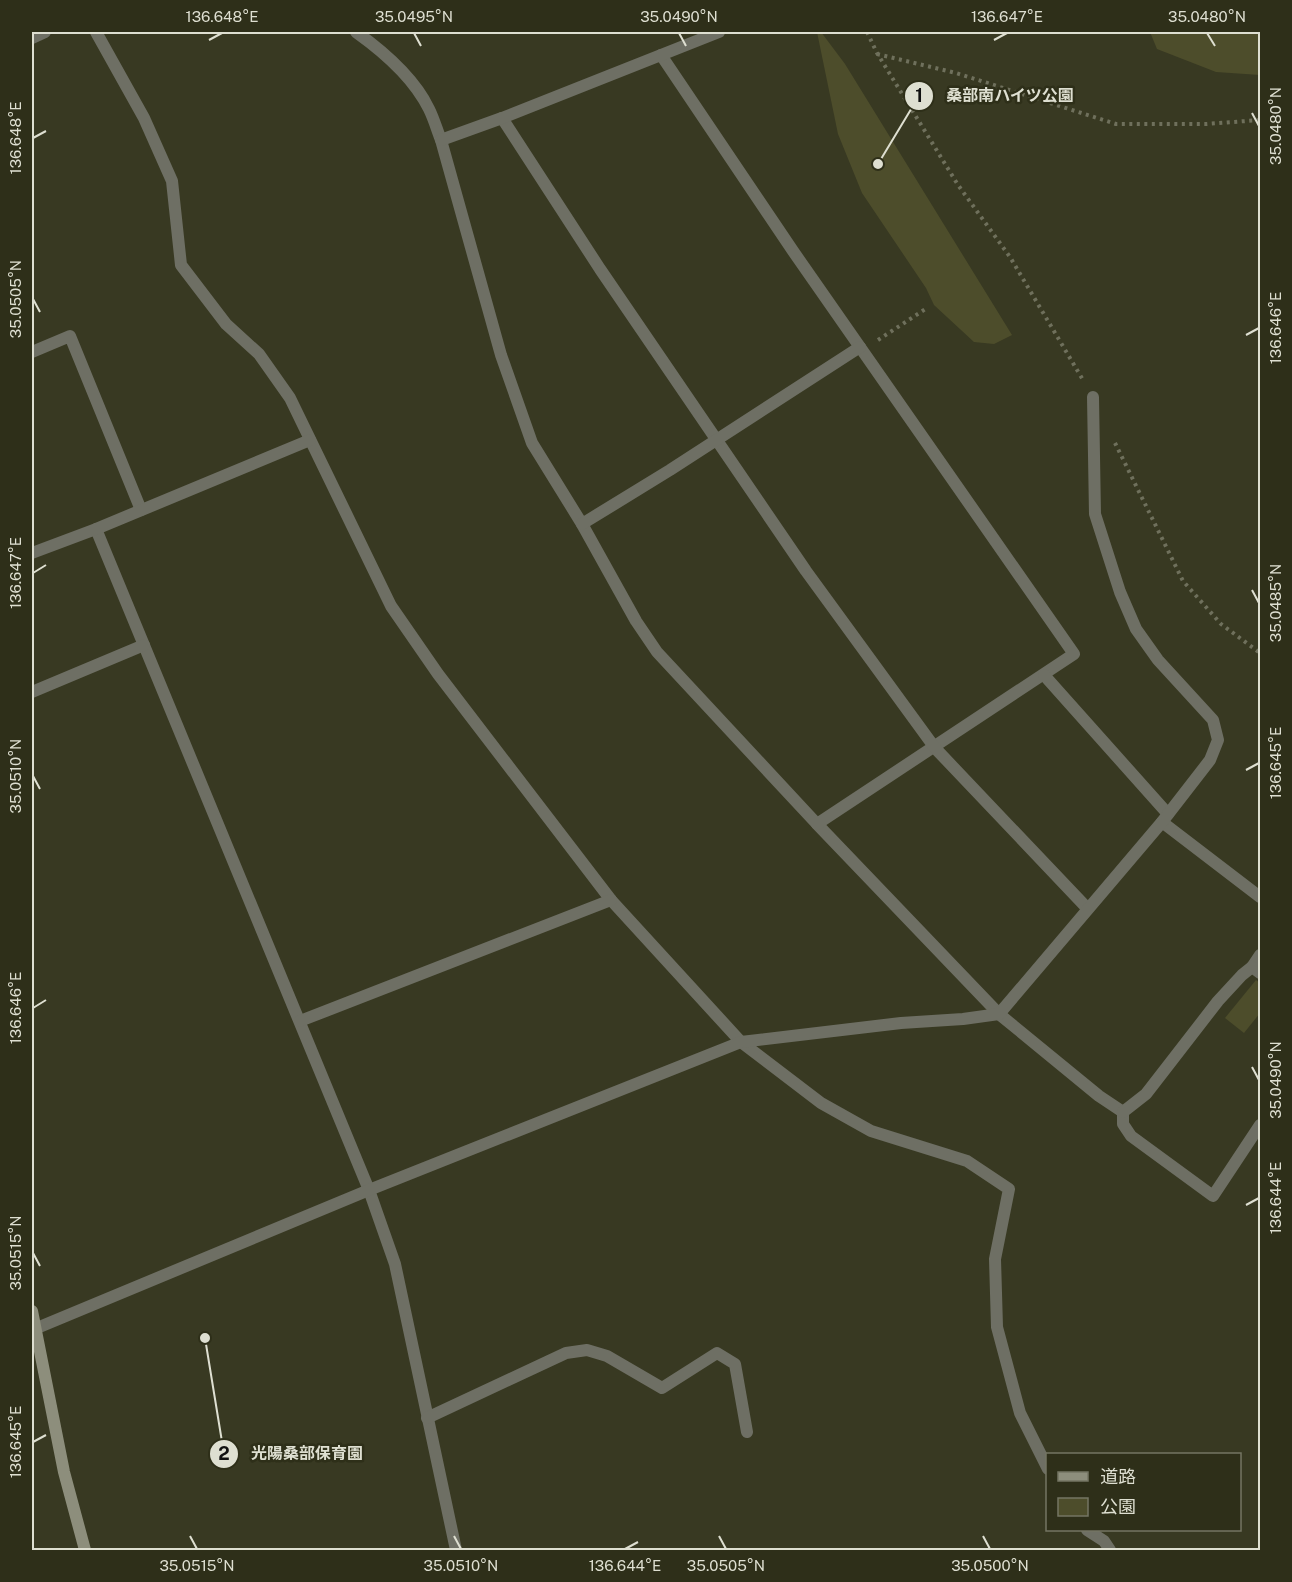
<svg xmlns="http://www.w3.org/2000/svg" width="1292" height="1582" font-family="'Public Sans','Noto Sans JP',sans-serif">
	<rect width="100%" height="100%" fill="#383922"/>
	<g fill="#4d4d2b">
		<path d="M817,32H821L845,64L1012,335L994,344L974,342L934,305L926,288L862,193L838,134Z"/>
		<path d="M1150,32H1260V75L1216,72L1157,49Z"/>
		<path d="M1256,980L1260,983V1013L1244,1033L1225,1018Z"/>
	</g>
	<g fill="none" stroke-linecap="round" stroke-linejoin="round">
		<g stroke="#6f705c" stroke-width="4" stroke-dasharray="3 4.5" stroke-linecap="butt">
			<path d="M867,32L877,53L958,185L1010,257L1083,380"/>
			<path d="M877,54L956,73L1116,124H1206L1260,120"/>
			<path d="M878,340L927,308"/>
			<path d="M1115,443L1183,581L1221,624L1260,653"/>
		</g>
		<path stroke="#6e6f64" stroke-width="12" d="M817,824L999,1014"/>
		<g stroke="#6e6f64" stroke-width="12">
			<path d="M96,32L144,118L172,181L181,265L226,324L259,354L290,398L391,606L438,674L611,900L741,1042L821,1103L871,1131L967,1161L1009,1189L995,1259L997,1327L1020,1413L1048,1469"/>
			<path d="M356,32C384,52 414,78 429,109C434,119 437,130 441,140L501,355L532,443L582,524L636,621L657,652L817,824L1074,654L793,251L661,55"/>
			<path d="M32,38L45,32"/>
			<path d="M502,118L600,269L806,571L935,748L1087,908"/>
			<path d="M441,140L502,118L719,32"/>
			<path d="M32,352L70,336L141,510"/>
			<path d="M582,524L670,470L860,347"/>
			<path d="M96,529L369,1190L395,1264L456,1550"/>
			<path d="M32,553L96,529L310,440"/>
			<path d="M1044,675L1168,814"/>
			<path d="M32,692L144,645"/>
			<path d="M1162,822L1260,897"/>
			<path d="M1252,967L1260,955"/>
			<path d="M999,1014L1099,1096L1123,1112"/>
			<path d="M300,1021L611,900"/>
			<path d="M1123,1112V1124L1131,1136L1213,1196L1260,1125"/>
			<path d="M1123,1112L1146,1094L1218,1001L1242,975L1252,967L1260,973"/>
			<path d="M37,1328L369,1190L741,1042L901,1023L963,1019L999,1014L1162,822L1210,760L1218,740L1213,720L1158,660L1136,629L1120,592L1095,514L1093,397"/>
			<path d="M427,1418L566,1353L587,1350L607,1356L662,1388L717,1353L735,1364L747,1432"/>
			<path d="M1087,1530L1104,1541L1110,1550"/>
		</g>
		<path stroke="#8d8e7c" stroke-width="12" d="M32,1311L64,1472L85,1550"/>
	</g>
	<path fill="none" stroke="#dedfd1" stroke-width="2" d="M414,33L421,46M679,33L686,46M1207,33L1215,46M209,40L222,33M994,40L1007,33M1252,113L1259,126M33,138L46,131M33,299L40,312M1246,335L1259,328M33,573L46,565M1252,590L1259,603M1246,770L1259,763M33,776L40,789M33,1008L46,1000M1252,1067L1259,1080M1246,1205L1259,1198M33,1253L40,1266M33,1442L46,1435M190,1536L197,1549M454,1536L461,1549M719,1536L726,1549M983,1536L990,1549M625,1549L638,1542"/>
	<path fill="none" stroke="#dedfd1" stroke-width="2" d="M878 164L919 96M205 1338L224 1454"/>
	<g fill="#dedfd1" stroke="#2e2f19" stroke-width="2">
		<circle cx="878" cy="164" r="6"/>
		<circle cx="205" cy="1338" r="6"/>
		<circle cx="919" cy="96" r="15"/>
		<circle cx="224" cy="1454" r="15"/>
	</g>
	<g font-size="18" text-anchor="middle" font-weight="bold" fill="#111">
		<text x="919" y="102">1</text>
		<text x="224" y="1460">2</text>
	</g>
	<g font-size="16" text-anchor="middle" font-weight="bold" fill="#dedfd1" stroke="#2e2f19" stroke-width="5" stroke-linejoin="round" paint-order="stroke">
		<text x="1010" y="101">桑部南ハイツ公園</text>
		<text x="307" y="1459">光陽桑部保育園</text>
	</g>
	<rect width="1292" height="1582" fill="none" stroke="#2e2f19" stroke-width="66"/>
	<rect x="1046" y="1453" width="195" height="78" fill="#2e2f19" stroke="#747563" stroke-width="1.5"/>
	<rect x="1058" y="1472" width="30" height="9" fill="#8d8e7c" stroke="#747563" stroke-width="1.5"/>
	<text x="1100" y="1483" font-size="18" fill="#dedfd1">道路</text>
	<rect x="1058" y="1498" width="30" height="18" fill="#4d4d2b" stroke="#747563" stroke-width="1.5"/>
	<text x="1100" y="1513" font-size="18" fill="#dedfd1">公園</text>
	<rect x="33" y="33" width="1226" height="1516" fill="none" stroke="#dedfd1" stroke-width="2"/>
	<g font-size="15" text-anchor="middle" fill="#dedfd1">
		<text x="222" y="22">136.648°E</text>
		<text x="414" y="22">35.0495°N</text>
		<text x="679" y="22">35.0490°N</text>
		<text x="1007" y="22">136.647°E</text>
		<text x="1207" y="22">35.0480°N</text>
		<text transform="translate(1276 126) rotate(-90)" y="5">35.0480°N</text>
		<text transform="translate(16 138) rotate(-90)" y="5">136.648°E</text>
		<text transform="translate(16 299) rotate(-90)" y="5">35.0505°N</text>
		<text transform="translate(1276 328) rotate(-90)" y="5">136.646°E</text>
		<text transform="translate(16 573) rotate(-90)" y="5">136.647°E</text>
		<text transform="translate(1276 603) rotate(-90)" y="5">35.0485°N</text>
		<text transform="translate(1276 763) rotate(-90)" y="5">136.645°E</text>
		<text transform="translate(16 776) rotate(-90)" y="5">35.0510°N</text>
		<text transform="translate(16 1008) rotate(-90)" y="5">136.646°E</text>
		<text transform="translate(1276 1080) rotate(-90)" y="5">35.0490°N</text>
		<text transform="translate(1276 1198) rotate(-90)" y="5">136.644°E</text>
		<text transform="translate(16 1253) rotate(-90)" y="5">35.0515°N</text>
		<text transform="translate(16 1442) rotate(-90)" y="5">136.645°E</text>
		<text x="197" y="1571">35.0515°N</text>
		<text x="461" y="1571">35.0510°N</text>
		<text x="625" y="1571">136.644°E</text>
		<text x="726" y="1571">35.0505°N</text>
		<text x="990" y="1571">35.0500°N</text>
	</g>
</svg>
